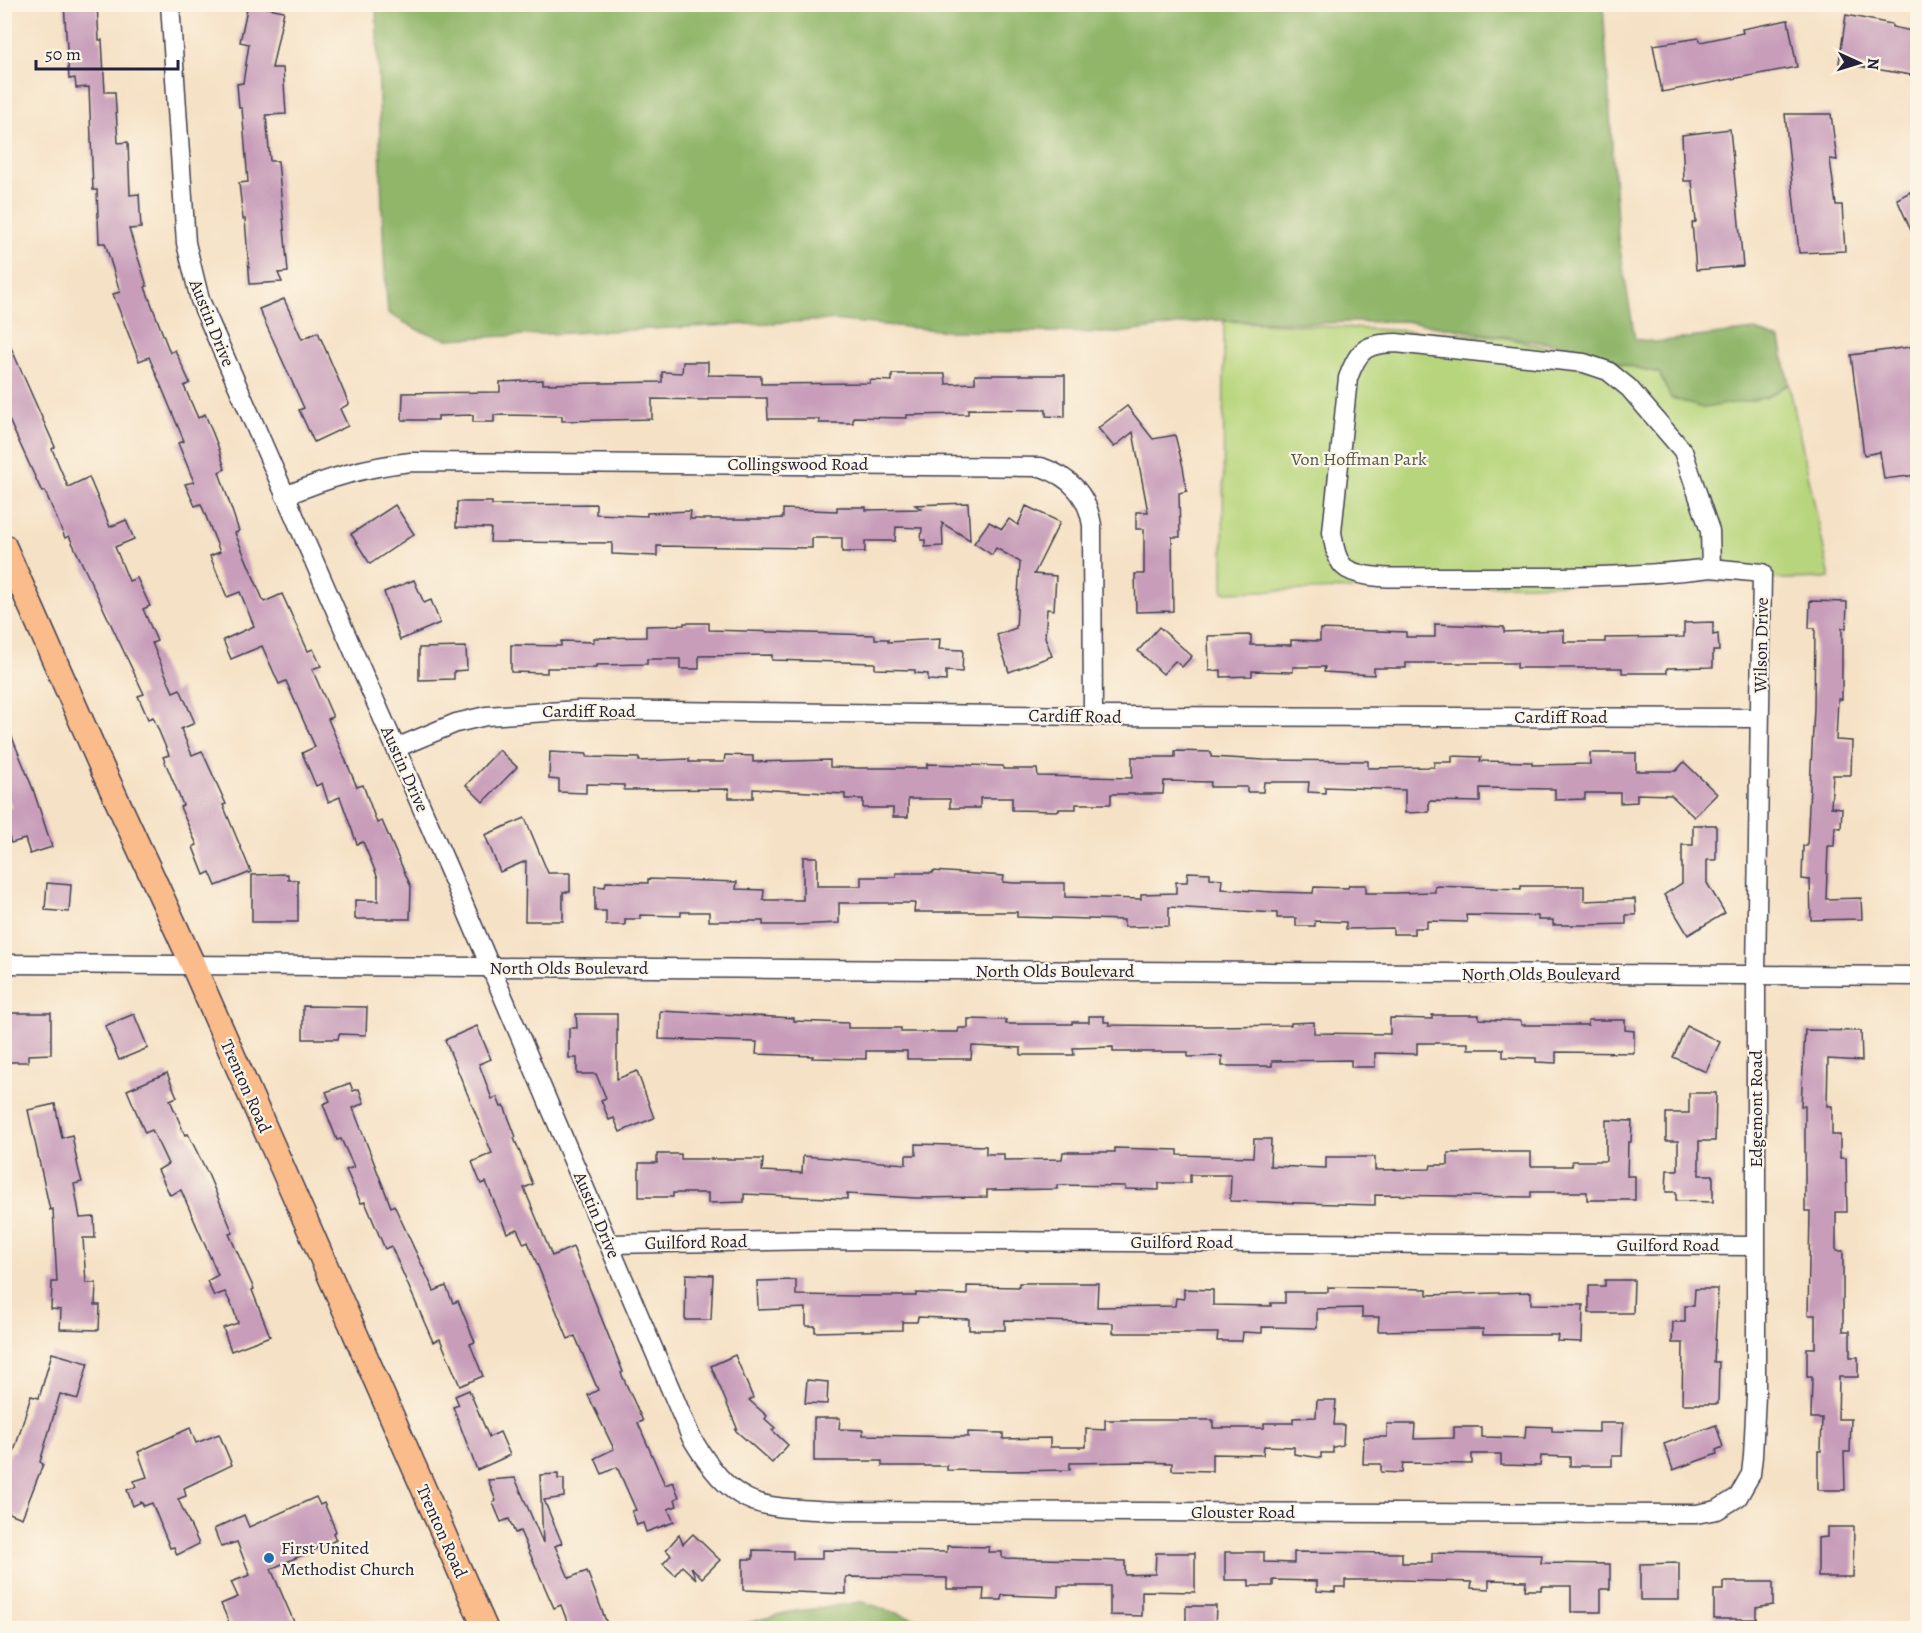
<svg xmlns="http://www.w3.org/2000/svg" width="1922" height="1633" font-family="Alegreya,serif">
	<rect width="100%" height="100%" fill="#fcf5e5"/>
	<filter id="ink" filterUnits="userSpaceOnUse"><feTurbulence type="fractalNoise" baseFrequency=".0167" numOctaves="2"/><feDisplacementMap in="SourceGraphic" scale="12" xChannelSelector="R" yChannelSelector="G"/><feConvolveMatrix kernelMatrix="1 2 1 2 8 2 1 2 1" color-interpolation-filters="sRGB"/></filter>
	<filter id="wash" filterUnits="userSpaceOnUse"><feTurbulence type="fractalNoise" baseFrequency=".008" numOctaves="4" result="noise"/><feDisplacementMap in="SourceGraphic" scale="24" xChannelSelector="R" yChannelSelector="G"/><feGaussianBlur stdDeviation="1.35" result="paint"/><feColorMatrix in="noise" values="0 0 0 0 0 0 0 0 0 0 0 0 0 0 0 0 0 1.4 0 .05"/><feComposite in="paint" operator="in"/></filter>
	<g filter="url(#wash)">
		<rect width="100%" height="100%" fill="#f5e1c5"/>
		<path fill="#b7d57b" stroke="#6c7c5b" stroke-width="1.5" d="M1224,321L1497,336L1659,373L1671,398H1765L1789,384L1830,578L1223,592Z"/>
		<g fill="#91b66b" stroke="#5a6c53" stroke-width="1.5">
			<path d="M376,5H1603L1618,237L1635,339L1655,342L1755,330L1780,340L1789,384L1765,398L1703,408L1671,398L1659,373L1622,364L1577,348L1404,321L1313,323L1213,320L1119,333L948,331L832,320L446,339L418,330L388,313C379,211 381,107 376,5Z"/>
			<path d="M862,1602L944,1628H729L785,1613Z"/>
		</g>
		<g id="blocks">
			<g fill="#c79dba">
				<path d="M64,4H97L99,40H102L105,92H115L118,143L128,142L130,195L139,194L141,228L129,229L147,286L145,287L170,353L175,350L190,383L184,386L198,418L205,414L218,446L225,469L219,472L239,531L235,533L264,602L282,594L308,651L313,649L321,666L312,669L333,717L328,719L357,787L363,785L377,823L382,821L411,887L410,919H355V900L378,901V878L363,842L357,844L340,797L328,802L322,783L316,786L302,753L315,747L286,681L279,684L262,646L231,659L223,640L254,626L240,592L227,597L210,556L220,552L201,504L195,506L185,484L194,482L178,443L184,441L149,357L139,361L113,294L120,292L105,243H99L97,190H93L89,87L76,88L75,78L69,79Z"/>
				<path d="M248,4L284,11L272,68H283L286,114L266,115L270,161H278L288,272L278,273L282,282L250,284L245,219H243L239,183L248,182L242,108H239L237,84L243,83L249,44L240,42Z"/>
				<path d="M1846,15L1892,24V27L1917,32V76L1839,63Z"/>
				<path d="M1788,20L1797,67L1662,92L1653,45L1699,38L1701,42L1743,33L1742,29Z"/>
				<path d="M1785,114H1831L1837,160L1830,159L1836,205H1842L1845,251L1799,253Z"/>
				<path d="M1730,129L1743,266L1696,270L1692,223L1696,222L1692,181H1684L1682,135Z"/>
				<path d="M1910,192L1913,197L1917,195V244L1897,199Z"/>
				<path d="M284,299L302,339L318,332L349,404L340,409L348,426L314,442L299,410L304,408L259,309Z"/>
				<path d="M4,332L55,447L52,449L68,487L89,477L110,527L126,520L134,539L115,547L129,581L137,578L150,606L143,609L157,641L152,643L173,692L180,689L195,723L181,729L192,755L202,751L226,804L223,805L251,872L216,886L210,872L204,875L193,847L197,845L180,807L183,805L163,757L169,755L153,717L148,719L138,696L144,694L69,536L65,538L45,491L42,492L4,409Z"/>
				<path d="M1917,346V475L1884,479L1880,452L1864,455L1851,355Z"/>
				<path d="M683,362H708V375L761,376V384L870,383V380L892,381V374H945L946,384L975,383V375H1065V417L1046,416V410L968,409V414L907,415V418L853,417V423H819V419H768L767,398H708V400L652,399V419L562,421V416L494,415V422H473V415L438,416V420H402L403,393L500,392V382L543,380V384L662,382V372L682,373Z"/>
				<path d="M1127,406L1153,439L1175,435L1183,467L1187,491L1179,493L1180,537H1172L1173,611L1136,612L1135,574H1144V529H1136V512H1148L1133,432L1114,447L1098,428Z"/>
				<path d="M457,502H492V505L596,504V514L647,516V513L691,511L690,519H768L783,518V509L837,511V507H866V510L921,509L915,505L968,503L970,540L942,523L943,546L925,547V540H921L922,528L896,527L895,541H865V552H842V538H812V548L657,546V556L612,554V543L490,542L491,528L456,527Z"/>
				<path d="M395,505L414,534L370,564L351,534Z"/>
				<path d="M1026,506L1060,522L1034,574L1056,576L1054,610L1047,609L1045,637L1052,656L1009,672L997,635L1016,628L1020,562L996,548L992,555L974,543L989,522L1002,529L1009,519L1018,525Z"/>
				<path d="M414,580L424,603L431,600L440,623L400,640L384,592Z"/>
				<path d="M1810,601L1847,602L1846,628H1842V699H1838L1836,740L1852,741L1851,775H1833L1831,807L1842,808L1841,828L1835,827L1834,846H1828L1826,899L1861,898L1862,919L1811,920L1810,880L1802,879L1803,846H1807L1814,709L1815,628H1809Z"/>
				<path d="M1713,622V635L1718,634L1719,651H1713V667L1667,668V673H1622V668H1517V663H1406V668H1374V675L1324,672L1325,667H1293V672L1252,671V676L1221,677V670L1209,671L1208,636L1251,635V645H1291V640L1320,641V629L1406,632V637H1435V624L1504,627V632L1564,630V642H1605V638L1684,637V623Z"/>
				<path d="M684,623H709V630L875,635V639H888V642L940,639L939,649L963,650L962,672L946,671V681L928,680V674L915,673V670L875,669V663L772,660V655L699,656V669H680V659H647V664L596,665V668H547V673L511,672V645L561,646V641L594,642V638L646,637V626L684,625Z"/>
				<path d="M1159,627L1192,656L1182,667L1175,661L1163,674L1138,651Z"/>
				<path d="M466,647L467,670L454,671V679L419,680V648Z"/>
				<path d="M5,720L33,789L52,847L30,854L25,839L11,843L4,823V809L12,807L4,790Z"/>
				<path d="M499,750L517,767L483,802L466,785Z"/>
				<path d="M1175,751L1211,752V757L1264,760L1368,761V768L1434,767V762H1452V756L1481,757L1480,761L1532,762V765L1590,764V753H1636V771H1676L1684,762L1717,794L1694,817L1671,795L1637,794V802L1620,803V793H1585V799L1555,800V789L1480,788V802L1429,801V812L1405,813V790L1325,787V793L1308,792L1309,782H1264L1263,792H1247V787H1210L1211,782L1164,781L1163,794H1111V804H1076V809H1059V811L1012,810V798H980V808H950V799H908V817H893V808H863V799H845V794L753,789V798H729V789L624,790V785L586,784V793L559,792V780L549,779L550,752L587,754V757L639,758V761L689,759V762H724L725,755L753,756V762L830,760V767L858,768H927V764L1003,766V769H1037L1038,776L1132,778V757H1175Z"/>
				<path d="M525,818L548,873H570V892H563V921H525L526,861L500,872L485,835Z"/>
				<path d="M1693,825H1716V860H1707V883L1725,913L1688,935L1664,895L1682,883V845H1693Z"/>
				<path d="M803,857H817V886H861V877H896V873H933V871L1004,876L1003,882L1014,883H1065V897L1141,899V894L1176,893V882H1187L1188,872L1210,873V878L1222,879L1221,889L1273,892L1313,893L1314,887L1348,888L1349,885H1366V893H1395L1435,892V886L1521,889V886H1584V901L1635,899L1636,915H1626V924L1591,925H1553V920H1538V916L1466,915L1467,922L1427,921V928H1414V934H1393V928L1346,929V922L1315,921V926H1296V918H1277V913L1169,907V926L1124,927V920L1017,917V912H914L915,903H839V923L796,925H763V921H709V912H681V916L640,915V919H625V925H606V911H595V886L605,887L606,882L648,883V879L737,882L736,889L764,890L763,900H803Z"/>
				<path d="M288,874V880H298V922H252V875Z"/>
				<path d="M47,883L71,885L69,912L45,910Z"/>
				<path d="M303,1006L367,1007L366,1035L339,1034L338,1039H303Z"/>
				<path d="M660,1011L794,1018V1021L848,1023V1028H901V1032H958L959,1028H968V1019L1006,1020V1024H1072V1022H1089V1016H1104V1022H1109V1025L1210,1026L1291,1025V1023L1314,1022V1033L1390,1034V1018L1432,1019V1015H1479V1019L1521,1021V1025H1588V1020H1625V1030L1634,1031V1053L1556,1052V1063L1536,1062V1058L1503,1057V1049H1468V1043H1417V1054L1375,1053V1067H1351V1060L1272,1061V1066H1222V1056L1188,1057V1052H1113V1047L1073,1048L1074,1055H1021V1048L972,1046L971,1059H907V1051H866V1059L812,1058L813,1056L756,1054L757,1042L659,1039Z"/>
				<path d="M9,1013H51V1054L28,1055V1062H9Z"/>
				<path d="M134,1014L148,1048L119,1060L105,1026Z"/>
				<path d="M576,1014H617V1079L637,1071L654,1118L620,1132L614,1118L609,1120L601,1100L606,1098L596,1074H577V1058H569V1028H577Z"/>
				<path d="M477,1026L491,1059L479,1064L492,1099L497,1097L501,1107L504,1106L516,1137L514,1138L533,1184L524,1188L552,1256L573,1247L623,1372L621,1373L643,1421L638,1423L665,1485L673,1482L679,1497L675,1499L677,1506L668,1509L674,1522L646,1532L643,1523L637,1525L632,1511L636,1510L617,1467L602,1474L595,1458L614,1449L588,1395L598,1390L575,1336L568,1339L528,1242L524,1244L517,1229L507,1233L486,1182L481,1184L472,1162L492,1153L445,1040Z"/>
				<path d="M1687,1026L1720,1042L1706,1072L1673,1057Z"/>
				<path d="M1805,1030L1861,1031L1862,1061L1828,1059L1827,1106H1832V1135H1840V1158H1846L1847,1212H1836V1251H1843V1331H1850V1357H1858V1377H1839L1838,1419H1851L1850,1452H1844L1845,1490H1818V1451H1821L1822,1418H1811L1812,1377H1807V1348H1815V1315H1808L1810,1211H1805V1106H1801Z"/>
				<path d="M167,1073L177,1097L170,1100L185,1135L188,1134L208,1174L233,1233L229,1234L254,1289L252,1290L270,1336L231,1351L223,1328L238,1323L233,1308L225,1292L214,1296L207,1281L218,1275L181,1190L170,1195L158,1170L168,1164L152,1130L145,1133L127,1090Z"/>
				<path d="M350,1083L353,1091L359,1089L364,1103L353,1108L391,1207L394,1205L434,1291L446,1286L453,1303L458,1301L475,1342L470,1344L483,1376L460,1386L440,1339L433,1342L391,1246L385,1249L365,1202L361,1203L346,1170L354,1167L341,1139L337,1140L323,1104L330,1101L326,1092Z"/>
				<path d="M1689,1093H1716L1715,1141H1699V1175H1713V1202L1676,1201V1192H1666L1667,1170H1678V1141H1666V1113H1689Z"/>
				<path d="M55,1104L62,1138L72,1135L78,1167L82,1182L74,1184L80,1218L94,1217L95,1238H83L86,1283H96L95,1305H100L99,1330L60,1329L61,1310L51,1309L52,1282H57L53,1209L50,1210L28,1110Z"/>
				<path d="M1606,1120L1632,1121L1631,1142H1628L1627,1176H1635V1200H1587V1192H1531V1197L1375,1195V1205L1230,1201L1231,1175H1190V1183H1159V1190L1125,1189V1186L1057,1185V1189L987,1190V1197L916,1198L847,1194V1199L744,1194V1202L708,1203V1193H673V1197H639V1163H657V1154H681V1159H763L762,1171L802,1173L803,1156L906,1164V1155H916V1144L986,1146V1154H1004V1160L1062,1159L1063,1152H1115V1148L1178,1150V1155L1253,1157L1254,1139H1271L1270,1166L1326,1168V1157H1375V1170L1430,1169L1431,1165H1448V1153L1483,1152H1531V1166H1572V1161H1606Z"/>
				<path d="M686,1274L713,1275L711,1320H685Z"/>
				<path d="M796,1280V1295L857,1296H916V1293L967,1295V1286L1019,1287V1283H1098L1097,1307L1175,1306L1176,1298L1184,1299V1289L1213,1290V1305L1271,1306V1303H1285V1292H1328V1287L1427,1289V1295L1531,1292V1304L1583,1305L1582,1342L1557,1341L1558,1335H1483V1329L1378,1331L1379,1317H1362V1308L1317,1309V1328L1262,1327V1333L1243,1332L1242,1341H1217L1218,1333H1113V1323L1005,1320V1330H969V1319L918,1317L917,1322H902V1330L815,1332V1326H806V1308L758,1310L757,1281Z"/>
				<path d="M1605,1280H1634L1633,1313H1589V1286H1605Z"/>
				<path d="M1695,1289H1718L1714,1362H1719L1718,1404H1682L1683,1343H1672L1673,1322H1685V1306H1694Z"/>
				<path d="M52,1353L88,1363L78,1399L60,1394L40,1462L43,1464L22,1518L4,1511V1467L11,1451L14,1452L31,1396L39,1398Z"/>
				<path d="M735,1355L753,1398L749,1400L767,1416L765,1419L775,1428L772,1430L788,1445L772,1463L735,1430L737,1428L711,1366Z"/>
				<path d="M807,1380L828,1382L827,1404L805,1403Z"/>
				<path d="M469,1390L489,1437L500,1432L510,1455L477,1470L453,1407L459,1405L455,1396Z"/>
				<path d="M1317,1400H1336L1334,1425H1344L1343,1445L1333,1447V1453H1321V1458L1294,1454V1447L1264,1446L1263,1455L1212,1454V1471L1172,1470V1463L1142,1462L1070,1463V1470L1002,1471L947,1470V1466H882V1461H814V1418H840L839,1429L863,1430V1435L968,1437V1432L1003,1433V1439L1050,1438V1447H1086V1429L1105,1430V1420H1213V1428H1264V1423H1293V1418L1316,1417Z"/>
				<path d="M1599,1423H1623L1622,1456H1612V1466H1570V1457L1541,1456L1540,1466L1501,1465V1454H1472V1464L1403,1463L1402,1473L1381,1472V1464H1363L1364,1437H1387V1424H1415L1414,1439L1454,1438V1427H1481V1437L1525,1438L1526,1426L1552,1427V1431L1599,1432Z"/>
				<path d="M1716,1425L1723,1447L1716,1450L1717,1454L1673,1470L1664,1444Z"/>
				<path d="M190,1428L196,1443L219,1434L232,1465L184,1488L186,1496L178,1499L199,1544L177,1555L174,1547L170,1548L152,1503L144,1506L141,1502L133,1506L127,1490L136,1487L134,1481L147,1477L138,1452Z"/>
				<path d="M558,1474V1479H564V1497L544,1500L562,1543L555,1546L569,1578L587,1571L609,1629H570L561,1605L554,1608L520,1531L515,1533L509,1519L501,1522L493,1503L496,1501L488,1480L515,1478L543,1543L540,1475Z"/>
				<path d="M316,1497L320,1505L324,1503L336,1531L333,1533L336,1540L271,1569L297,1629H232L221,1604L238,1597L231,1582L250,1575L237,1542L221,1547L214,1529L244,1515L249,1527Z"/>
				<path d="M1827,1527H1854L1853,1577H1818V1538L1827,1537Z"/>
				<path d="M693,1534L720,1560L702,1578L691,1567L696,1579L682,1566L675,1575L663,1564L671,1555L666,1550L679,1535L683,1544Z"/>
				<path d="M947,1546L989,1547L988,1552H1002V1558L1125,1561V1575L1155,1574L1156,1553H1195V1592L1142,1591V1616L1110,1615V1586H1058V1597L1002,1595L1001,1600H983L984,1589H947V1578L846,1577V1594L743,1590V1559H753V1550L793,1551V1559H822V1550L947,1552Z"/>
				<path d="M1225,1552H1264V1562L1294,1563V1552L1402,1553V1563H1432V1553L1542,1555L1541,1563L1610,1564V1589H1601V1612H1571V1586H1541V1590H1525L1526,1581L1489,1580V1589L1471,1588L1472,1582L1401,1580H1345V1587H1335V1592L1317,1591V1581L1273,1580V1586H1249V1580H1225Z"/>
				<path d="M1679,1563V1600H1640V1564Z"/>
				<path d="M1723,1582H1773V1605L1756,1608V1619H1714V1590H1723Z"/>
				<path d="M1186,1606H1216L1215,1629H1186Z"/>
			</g>
		</g>
	</g>
	<g filter="url(#ink)">
		<use href="#blocks" fill-opacity="0" stroke="#423f50" stroke-width="1.5"/>
		<g fill="none" stroke-linecap="round" stroke-linejoin="round">
			<g stroke="#423f50" stroke-width="21">
				<g id="minor">
					<path d="M170,4L186,243L200,300L449,870L691,1437C735,1510 756,1507 836,1511L1696,1514L1717,1510L1738,1497L1751,1474L1753,1456L1756,1395V974L1762,573L1711,568L1710,531L1683,451L1629,388L1608,371L1584,363L1396,343C1365,344 1359,349 1348,378L1332,532C1334,545 1336,562 1347,569C1369,582 1417,576 1442,577C1532,577 1622,579 1711,568"/>
					<path d="M285,496C328,478 365,467 411,462L1041,467C1070,477 1087,494 1092,525L1093,716"/>
					<path d="M396,748L456,723L486,716L578,710L1093,716L1759,718"/>
					<path d="M4,964L1918,976"/>
					<path d="M609,1244L819,1240L1755,1246"/>
				</g>
			</g>
			<g stroke="#423f50" stroke-width="27">
				<path id="major" d="M4,546L102,768L193,965L485,1628"/>
			</g>
			<use href="#minor" stroke="#fff" stroke-width="18"/>
			<use href="#major" stroke="#fabc8b" stroke-width="24"/>
		</g>
	</g>
	<circle fill="#1f6fb2" stroke="#fcf5e5" stroke-width="2" cx="269" cy="1558" r="6"/>
	<g text-anchor="middle" stroke-width="4.5" stroke-linejoin="round" paint-order="stroke">
		<g font-size="18" fill="#22223b" stroke="#fcf5e5">
			<text transform="translate(212 323) rotate(68)" y="6">Austin Drive</text>
			<text x="798" y="470">Collingswood Road</text>
			<text transform="translate(1761 645) rotate(-89)" y="6">Wilson Drive</text>
			<text x="589" y="717">Cardiff Road</text>
			<text transform="translate(1075 716) rotate(1)" y="6">Cardiff Road</text>
			<text x="1561" y="723">Cardiff Road</text>
			<text transform="translate(405 769) rotate(66)" y="6">Austin Drive</text>
			<text x="569" y="974">North Olds Boulevard</text>
			<text x="1055" y="977">North Olds Boulevard</text>
			<text x="1541" y="980">North Olds Boulevard</text>
			<text transform="translate(246 1086) rotate(66)" y="6">Trenton Road</text>
			<text transform="translate(1756 1109) rotate(-90)" y="6">Edgemont Road</text>
			<text transform="translate(597 1215) rotate(67)" y="6">Austin Drive</text>
			<text transform="translate(696 1242) rotate(-1)" y="6">Guilford Road</text>
			<text x="1182" y="1248">Guilford Road</text>
			<text x="1668" y="1251">Guilford Road</text>
			<text x="1243" y="1518">Glouster Road</text>
			<text transform="translate(442 1531) rotate(66)" y="6">Trenton Road</text>
		</g>
		<g font-size="18" fill="#4f584e" stroke="#fcf5e5">
			<text x="1359" y="465">Von Hoffman Park</text>
		</g>
		<g font-size="18" fill="#22223b" stroke="#fcf5e5" text-anchor="start">
			<text x="281" y="1554">First United<tspan x="281" dy="21">Methodist Church</tspan></text>
		</g>
	</g>
	<rect width="1922" height="1633" fill="none" stroke="#fcf5e5" stroke-width="24"/>
	<g transform="translate(1859 63) rotate(94)" stroke="#fcf5e5" stroke-width="4.5" paint-order="stroke">
	<path d="M0-4.5L10 22L0 15L-10 22Z" fill="#22223b"/>
	<text y="-9" font-size="16" font-weight="bold" text-anchor="middle" fill="#22223b">N</text>
	</g>
	<path d="M36 60v9h142v-9" fill="none" stroke="#22223b" stroke-width="3"/>
	<text x="45" y="60" font-size="18" fill="#22223b" stroke="#fcf5e5" stroke-width="4.5" paint-order="stroke">50 m</text>
</svg>
